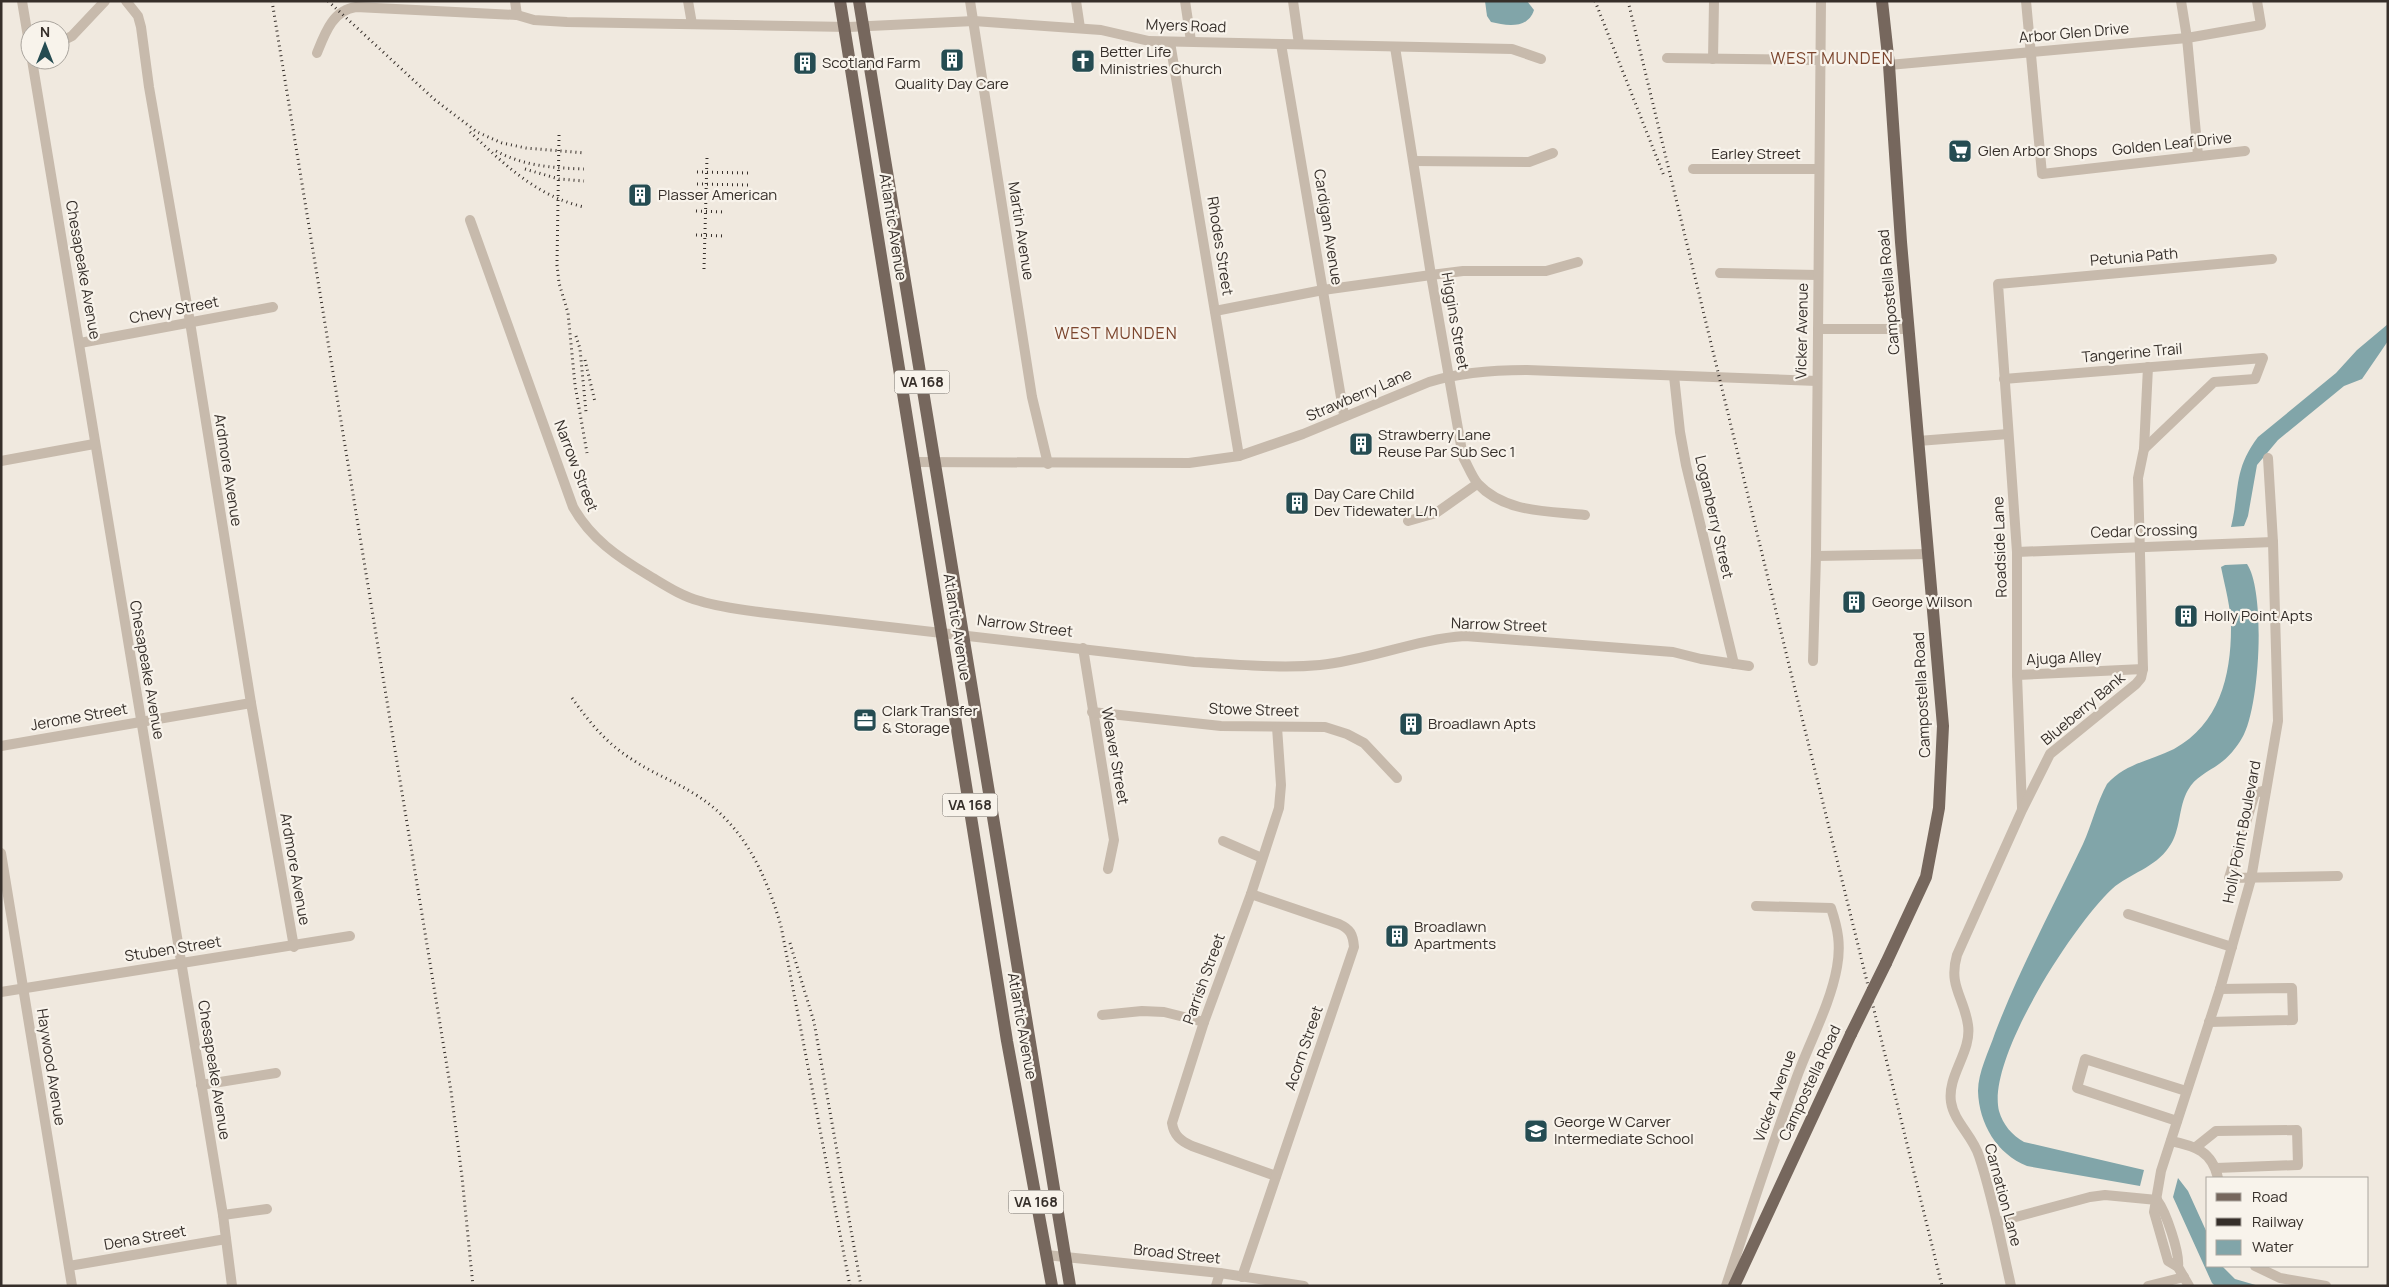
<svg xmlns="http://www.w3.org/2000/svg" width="2389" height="1287" font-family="Manrope,sans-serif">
	<rect width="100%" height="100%" fill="#f0e9df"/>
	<g fill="#81a5a9">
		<path d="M1485,1H1527L1534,10C1528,29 1507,26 1491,22L1487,16Z"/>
		<path d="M2388,324V341L2362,379L2344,386L2278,440L2257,465L2248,516L2244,526L2231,527C2240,490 2233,470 2258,437L2336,373L2357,350Z"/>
		<path d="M2247,564C2266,592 2260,709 2242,738C2237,747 2228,758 2219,764C2208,772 2195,777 2188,790C2178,807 2181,831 2169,847C2155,868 2130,873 2112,889C2074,924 1986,1059 1999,1111C2003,1125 2012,1135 2024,1142L2144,1170L2140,1186L2027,1166C1997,1154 1979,1124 1978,1091C1978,1072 1989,1051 1995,1033C2020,968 2053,907 2083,844C2092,824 2097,802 2107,784C2126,763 2150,761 2174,749C2219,724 2231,677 2231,628C2231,608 2225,587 2221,567L2225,565Z"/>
		<path d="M2178,1178L2188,1191L2208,1235V1266H2222L2235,1279L2259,1286H2215L2212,1283L2173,1197Z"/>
	</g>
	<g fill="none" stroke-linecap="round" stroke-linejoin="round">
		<g stroke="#c7baac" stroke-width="10">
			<path d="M22,1L30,49"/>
			<path d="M126,1L138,16L141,27L149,87L190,322L251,703L294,947"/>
			<path d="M515,1L517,15"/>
			<path d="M688,1L692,24"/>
			<path d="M970,1L1032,397L1048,464"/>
			<path d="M1076,1L1080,28"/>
			<path d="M1185,1L1191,41"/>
			<path d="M1293,1L1299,44"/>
			<path d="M2026,1L2042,174L2245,151"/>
			<path d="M2181,1L2187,38L2198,155"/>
			<path d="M60,42L72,36L105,1"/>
			<path d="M1170,42L1239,456"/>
			<path d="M1281,44L1344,415"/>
			<path d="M1395,47L1431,275L1463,457C1468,466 1472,477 1478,484C1505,513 1549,511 1585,515"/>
			<path d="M317,53C325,33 333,10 356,7L517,15L534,20L567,22L849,27L974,21L1101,30L1149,41L1512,49L1541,59"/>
			<path d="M1667,58L1820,60"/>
			<path d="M1713,59L1714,1"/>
			<path d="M32,60L223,1215L232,1286"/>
			<path d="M1889,65L2187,38L2261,25L2257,1"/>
			<path d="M1414,161L1529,162L1553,153"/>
			<path d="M1693,169H1819"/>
			<path d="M470,220L573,507C591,539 618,557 648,575C665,585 681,596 700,601C722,608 745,610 767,613L1194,662C1236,664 1278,669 1320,665C1369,660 1416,639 1465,636L1673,652L1701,659L1749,666"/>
			<path d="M1720,273L1818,275"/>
			<path d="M1215,311L1323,290L1431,275L1463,271H1546L1578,262"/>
			<path d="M1818,329H1908"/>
			<path d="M80,343L273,307"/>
			<path d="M1674,376L1680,432L1686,465L1734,664"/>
			<path d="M2004,379L2263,358L2255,379L2214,382L2144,449"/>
			<path d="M1918,441L2008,434"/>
			<path d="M1,461L94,444"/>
			<path d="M914,462L1189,463L1239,456L1303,434L1429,382C1461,372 1493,370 1527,370L1817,381"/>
			<path d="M1408,521L1436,513L1477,484"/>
			<path d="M2017,552L2273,542"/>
			<path d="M1816,556L1928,554"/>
			<path d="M1083,648L1114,840L1108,869"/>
			<path d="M1813,661L1816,556L1821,1"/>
			<path d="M2017,675L2143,669"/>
			<path d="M1092,712L1221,726L1325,727L1347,734L1364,743L1397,778"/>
			<path d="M1,746L251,703"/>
			<path d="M2266,790L2255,793L2229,878L2338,876"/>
			<path d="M2022,808L2017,675V552L1998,284L2272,259"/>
			<path d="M1223,841L1262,858"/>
			<path d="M1,853L72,1286"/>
			<path d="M2128,914L2232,947"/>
			<path d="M1,992L350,936"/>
			<path d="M1102,1015L1142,1011L1164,1012L1204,1022"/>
			<path d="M2209,1022L2293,1020L2292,988L2220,989"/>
			<path d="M201,1085L276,1073"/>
			<path d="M2177,1121L2077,1088L2085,1059L2186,1091"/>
			<path d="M2171,1141C2195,1146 2212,1151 2218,1178"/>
			<path d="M2196,1147L2216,1131L2297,1130L2298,1165L2216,1168"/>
			<path d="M1276,1176L1192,1146C1181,1141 1174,1136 1172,1123L1204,1022L1251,894L1279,808L1281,785L1277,727"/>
			<path d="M2157,1200C2166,1212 2180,1253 2178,1267"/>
			<path d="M223,1215L267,1209"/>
			<path d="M1997,1222L2090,1197L2105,1195L2157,1200"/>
			<path d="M1046,1255L1220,1273L1304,1286"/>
			<path d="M69,1266L226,1239"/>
			<path d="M2255,1266L2280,1278L2326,1286"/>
			<path d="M1242,1277L1354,947C1353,934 1350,929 1339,924L1251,894"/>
			<path d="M1216,1286L1220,1273"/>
			<path d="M1726,1286C1748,1219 1770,1151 1794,1085C1807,1046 1830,1007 1837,967C1841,945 1838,929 1831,908L1756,906"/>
			<path d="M2011,1286C2001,1242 1993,1198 1979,1156C1973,1136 1954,1122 1951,1102C1947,1075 1972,1052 1968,1025C1964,997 1948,986 1957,955L2022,810L2050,754L2136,684L2141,678L2143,669L2138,478L2144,449L2148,367"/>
			<path d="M2148,1286L2184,1277"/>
			<path d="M2189,1286L2178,1267L2168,1261L2154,1212L2161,1171L2220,989L2251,879L2278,721L2273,542L2268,458"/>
		</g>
		<g stroke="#76675d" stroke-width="12">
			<path d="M840,1L1007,1041L1052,1286"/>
			<path d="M859,1L1070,1286"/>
			<path d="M1882,1L1889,65L1901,242L1943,726L1939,808L1926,877L1886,963"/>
			<path d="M1734,1286L1851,1034"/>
		</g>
		<g stroke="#362f2a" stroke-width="3" stroke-dasharray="1 4" stroke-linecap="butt">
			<path d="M272,1L451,1091L462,1177L473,1286"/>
			<path d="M328,1L435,100L477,132L502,143L526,148L585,153"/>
			<path d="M1595,1L1664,176"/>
			<path d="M1628,1L1790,669L1942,1286"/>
			<path d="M470,132C504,164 536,196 584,207"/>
			<path d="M559,135L557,265L559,283L568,313L575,385L587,453"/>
			<path d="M496,151C524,166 553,168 584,169"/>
			<path d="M525,169L559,179L584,181"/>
			<path d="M697,172L749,173"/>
			<path d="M697,184L749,185"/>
			<path d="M696,211L725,212"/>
			<path d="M696,235L725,236"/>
			<path d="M704,269L707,157"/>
			<path d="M576,336L580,349L586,412"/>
			<path d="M585,360L595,402"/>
			<path d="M572,698C590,723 607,744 633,760C652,773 674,781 693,793C743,823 765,872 781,926L850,1286"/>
			<path d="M790,943L814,1022L861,1286"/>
		</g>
		<path stroke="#76675d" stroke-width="12" d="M1851,1034L1886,963"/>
	</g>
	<defs>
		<g id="building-square" transform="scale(1.25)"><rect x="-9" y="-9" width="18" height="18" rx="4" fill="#254c52" stroke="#f8f3eb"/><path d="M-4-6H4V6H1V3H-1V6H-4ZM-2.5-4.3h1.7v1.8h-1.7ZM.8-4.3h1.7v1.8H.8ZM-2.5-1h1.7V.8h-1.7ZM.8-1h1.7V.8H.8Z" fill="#fff"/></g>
		<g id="church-square" transform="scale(1.25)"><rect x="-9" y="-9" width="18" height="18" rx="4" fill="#254c52" stroke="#f8f3eb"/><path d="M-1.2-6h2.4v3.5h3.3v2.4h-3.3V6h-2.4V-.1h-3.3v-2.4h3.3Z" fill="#fff"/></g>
		<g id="supermarket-square" transform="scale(1.25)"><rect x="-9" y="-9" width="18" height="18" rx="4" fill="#254c52" stroke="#f8f3eb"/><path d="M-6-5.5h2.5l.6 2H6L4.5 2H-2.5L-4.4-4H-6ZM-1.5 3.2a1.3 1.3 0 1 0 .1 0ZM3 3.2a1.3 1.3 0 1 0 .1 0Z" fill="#fff"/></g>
		<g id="office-square" transform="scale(1.25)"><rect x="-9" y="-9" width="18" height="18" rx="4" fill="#254c52" stroke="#f8f3eb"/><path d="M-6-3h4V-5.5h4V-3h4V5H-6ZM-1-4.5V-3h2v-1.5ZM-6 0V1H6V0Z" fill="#fff"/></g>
		<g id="school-square" transform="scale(1.25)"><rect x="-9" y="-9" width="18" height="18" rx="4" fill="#254c52" stroke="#f8f3eb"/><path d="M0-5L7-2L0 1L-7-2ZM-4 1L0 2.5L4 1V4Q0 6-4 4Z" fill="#fff"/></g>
	</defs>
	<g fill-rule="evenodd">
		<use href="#building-square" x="952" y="60"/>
		<use href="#church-square" x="1083" y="61"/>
		<use href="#building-square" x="805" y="63"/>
		<use href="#supermarket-square" x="1960" y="151"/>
		<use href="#building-square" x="640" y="195"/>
		<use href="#building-square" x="1361" y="444"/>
		<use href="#building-square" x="1297" y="503"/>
		<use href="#building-square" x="1854" y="602"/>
		<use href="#building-square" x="2186" y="616"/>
		<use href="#office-square" x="865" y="720"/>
		<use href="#building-square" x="1411" y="724"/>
		<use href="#building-square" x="1397" y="936"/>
		<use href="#school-square" x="1536" y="1131"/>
	</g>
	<g text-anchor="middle" stroke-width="4.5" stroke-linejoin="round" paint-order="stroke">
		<g fill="#f8f3eb" stroke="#706a64" stroke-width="1">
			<rect x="894.5" y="370.5" width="55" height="23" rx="4"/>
			<rect x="942.5" y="793.5" width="55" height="23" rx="4"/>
			<rect x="1008.5" y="1190.5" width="55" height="23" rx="4"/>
		</g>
		<g font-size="14" font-weight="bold" fill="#362f2a">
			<text x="922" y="387">VA 168</text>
			<text x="970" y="810">VA 168</text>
			<text x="1036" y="1207">VA 168</text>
		</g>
		<g font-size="15" fill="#362f2a" stroke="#f8f3eb">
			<text transform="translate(1186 26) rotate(2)" y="5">Myers Road</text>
			<text transform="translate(2074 33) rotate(-5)" y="5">Arbor Glen Drive</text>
			<text transform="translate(2172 144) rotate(-6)" y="5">Golden Leaf Drive</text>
			<text x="1756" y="159">Earley Street</text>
			<text transform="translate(893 227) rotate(81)" y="5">Atlantic Avenue</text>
			<text transform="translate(1328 227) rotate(81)" y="5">Cardigan Avenue</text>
			<text transform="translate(1021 231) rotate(81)" y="5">Martin Avenue</text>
			<text transform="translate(1220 246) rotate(81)" y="5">Rhodes Street</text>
			<text transform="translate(2134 257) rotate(-5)" y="5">Petunia Path</text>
			<text transform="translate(83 270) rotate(80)" y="5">Chesapeake Avenue</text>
			<text transform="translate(1889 292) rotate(-95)" y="5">Campostella Road</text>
			<text transform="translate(174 310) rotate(-11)" y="5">Chevy Street</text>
			<text transform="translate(1455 321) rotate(80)" y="5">Higgins Street</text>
			<text transform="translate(1802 331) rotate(-89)" y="5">Vicker Avenue</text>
			<text transform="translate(2132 353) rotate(-5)" y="5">Tangerine Trail</text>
			<text transform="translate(1359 395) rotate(-23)" y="5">Strawberry Lane</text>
			<text transform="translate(576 466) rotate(69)" y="5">Narrow Street</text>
			<text transform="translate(228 470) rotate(81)" y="5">Ardmore Avenue</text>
			<text transform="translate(1714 517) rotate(77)" y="5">Loganberry Street</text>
			<text transform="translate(2144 531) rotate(-2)" y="5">Cedar Crossing</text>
			<text transform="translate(2000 547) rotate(-92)" y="5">Roadside Lane</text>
			<text transform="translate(1499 625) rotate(2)" y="5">Narrow Street</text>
			<text transform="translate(1025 626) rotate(7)" y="5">Narrow Street</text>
			<text transform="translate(957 627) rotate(81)" y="5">Atlantic Avenue</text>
			<text transform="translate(2064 658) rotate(-3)" y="5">Ajuga Alley</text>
			<text transform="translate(147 670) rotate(80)" y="5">Chesapeake Avenue</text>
			<text transform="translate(1922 695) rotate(-93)" y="5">Campostella Road</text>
			<text transform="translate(2083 709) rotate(-40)" y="5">Blueberry Bank</text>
			<text transform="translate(1254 710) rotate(2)" y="5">Stowe Street</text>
			<text transform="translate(79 717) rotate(-10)" y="5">Jerome Street</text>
			<text transform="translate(1115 756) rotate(80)" y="5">Weaver Street</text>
			<text transform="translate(2242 832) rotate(-79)" y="5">Holly Point Boulevard</text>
			<text transform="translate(295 869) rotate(80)" y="5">Ardmore Avenue</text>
			<text transform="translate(173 949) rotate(-9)" y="5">Stuben Street</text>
			<text transform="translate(1204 979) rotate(-70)" y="5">Parrish Street</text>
			<text transform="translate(1022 1026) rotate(80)" y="5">Atlantic Avenue</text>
			<text transform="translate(1304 1048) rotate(-71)" y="5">Acorn Street</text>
			<text transform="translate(51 1067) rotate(81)" y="5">Haywood Avenue</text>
			<text transform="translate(214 1070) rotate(81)" y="5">Chesapeake Avenue</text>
			<text transform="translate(1810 1083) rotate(-65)" y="5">Campostella Road</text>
			<text transform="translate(1775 1096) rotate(-70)" y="5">Vicker Avenue</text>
			<text transform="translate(2003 1195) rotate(75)" y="5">Carnation Lane</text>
			<text transform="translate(145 1238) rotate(-10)" y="5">Dena Street</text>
			<text transform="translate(1177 1254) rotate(6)" y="5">Broad Street</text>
		</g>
		<g font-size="15" fill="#362f2a" stroke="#f8f3eb" text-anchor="start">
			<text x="1100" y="57">Better Life<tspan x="1100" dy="17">Ministries Church</tspan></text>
			<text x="822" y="68">Scotland Farm</text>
			<text x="952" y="89" text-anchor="middle">Quality Day Care</text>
			<text x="1978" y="156">Glen Arbor Shops</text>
			<text x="658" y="200">Plasser American</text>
			<text x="1378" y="440">Strawberry Lane<tspan x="1378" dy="17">Reuse Par Sub Sec 1</tspan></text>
			<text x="1314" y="499">Day Care Child<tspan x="1314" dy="17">Dev Tidewater L/h</tspan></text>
			<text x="1872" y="607">George Wilson</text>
			<text x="2204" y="621">Holly Point Apts</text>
			<text x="882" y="716">Clark Transfer<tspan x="882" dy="17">&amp; Storage</tspan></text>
			<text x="1428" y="729">Broadlawn Apts</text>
			<text x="1414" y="932">Broadlawn<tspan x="1414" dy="17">Apartments</tspan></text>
			<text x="1554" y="1127">George W Carver<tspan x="1554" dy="17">Intermediate School</tspan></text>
		</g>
		<g font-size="16" letter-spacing="1" fill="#7b452d" stroke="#f8f3eb">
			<text x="1832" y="64">WEST MUNDEN</text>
			<text x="1116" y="339">WEST MUNDEN</text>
		</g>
	</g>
	<rect width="2389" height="1287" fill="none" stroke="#362f2a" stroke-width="5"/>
	<rect x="2206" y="1177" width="162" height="90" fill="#f8f3eb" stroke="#aaa59e"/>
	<rect x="2216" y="1193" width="25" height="8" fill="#76675d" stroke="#aaa59e"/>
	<text x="2252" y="1202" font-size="15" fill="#362f2a">Road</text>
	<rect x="2216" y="1218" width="25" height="8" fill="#362f2a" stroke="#aaa59e"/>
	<text x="2252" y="1227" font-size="15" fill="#362f2a">Railway</text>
	<rect x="2216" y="1240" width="25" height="15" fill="#81a5a9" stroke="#aaa59e"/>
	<text x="2252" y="1252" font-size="15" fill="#362f2a">Water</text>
	<g transform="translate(45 45)"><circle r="24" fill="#f8f3eb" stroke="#aaa59e"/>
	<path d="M0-4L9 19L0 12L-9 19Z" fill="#254c52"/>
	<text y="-8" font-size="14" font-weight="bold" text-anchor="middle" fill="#362f2a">N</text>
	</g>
</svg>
